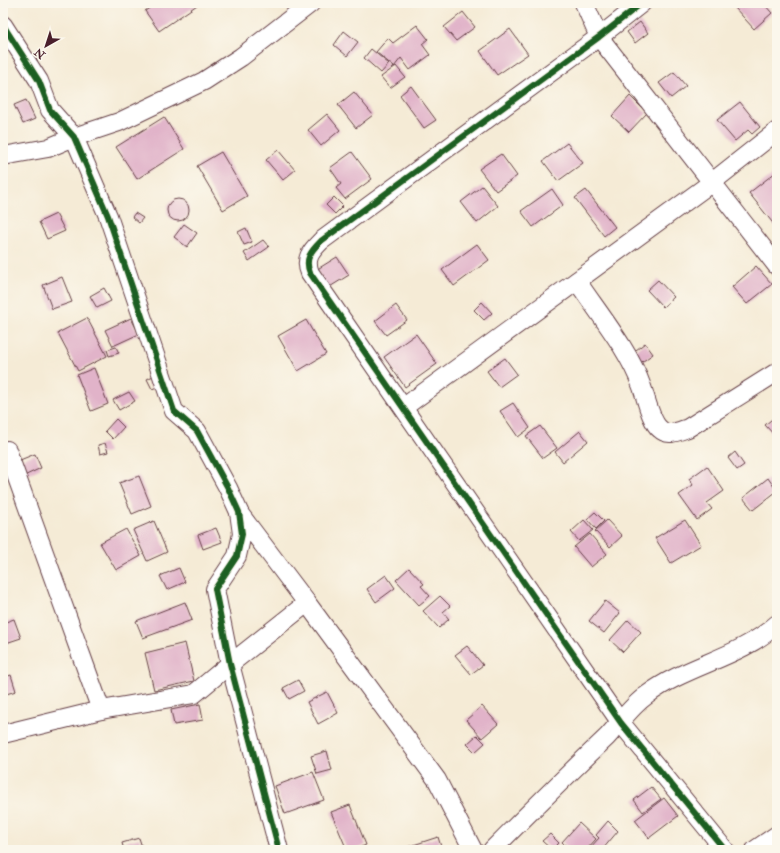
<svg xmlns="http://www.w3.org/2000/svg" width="780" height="853" font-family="'IM FELL Double Pica',serif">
	<rect width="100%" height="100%" fill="#fbf7ec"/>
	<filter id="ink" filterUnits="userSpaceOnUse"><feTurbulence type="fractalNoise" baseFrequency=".025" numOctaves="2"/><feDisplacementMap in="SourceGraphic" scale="8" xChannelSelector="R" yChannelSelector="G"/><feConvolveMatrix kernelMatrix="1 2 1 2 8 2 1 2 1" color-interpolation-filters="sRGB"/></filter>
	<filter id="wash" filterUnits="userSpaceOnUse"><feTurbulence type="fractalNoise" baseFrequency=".012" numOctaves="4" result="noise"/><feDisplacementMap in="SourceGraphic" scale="16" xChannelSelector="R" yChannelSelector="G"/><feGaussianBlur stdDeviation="0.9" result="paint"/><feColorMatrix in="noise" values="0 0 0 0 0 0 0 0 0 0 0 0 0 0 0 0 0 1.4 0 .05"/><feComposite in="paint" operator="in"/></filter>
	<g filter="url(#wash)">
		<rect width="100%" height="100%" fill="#f5ebd6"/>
		<g id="blocks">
			<g fill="#e1b3c9">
				<path d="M157,3H200L159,31L145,11Z"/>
				<path d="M741,3H763L772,13L754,29L735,8Z"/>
				<path d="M463,12L475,27L456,41L444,27Z"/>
				<path d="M640,22L648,33L635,43L627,32Z"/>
				<path d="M417,25L428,39L422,44L430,55L410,70L401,58L394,67L376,52L388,38L393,43Z"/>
				<path d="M510,29L528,54L497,75L480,51Z"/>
				<path d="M344,31L358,42L347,56L334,45Z"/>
				<path d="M371,49L389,64L381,73L364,58Z"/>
				<path d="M396,66L405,77L390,88L381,77Z"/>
				<path d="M674,72L686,86L671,98L659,83Z"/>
				<path d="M411,86L436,120L424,128L400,95Z"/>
				<path d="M354,92L373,115L356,128L338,105Z"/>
				<path d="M630,96L647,113L629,132L612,116Z"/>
				<path d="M26,100L35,119L23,124L14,105Z"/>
				<path d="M740,102L760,127L752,134L748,130L735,141L717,120Z"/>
				<path d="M327,114L340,130L321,146L308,130Z"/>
				<path d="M164,117L184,149L137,179L116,147Z"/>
				<path d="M567,143L583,163L558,181L543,161Z"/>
				<path d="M278,150L295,170L283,180L266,160Z"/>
				<path d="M221,152L247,196L223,210L197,166Z"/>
				<path d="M352,152L372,179L345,199L336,188L341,184L330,168Z"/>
				<path d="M501,154L517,176L496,191L479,169Z"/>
				<path d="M776,172L777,174L776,227L749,193Z"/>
				<path d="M482,186L498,206L477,223L461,202Z"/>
				<path d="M552,189L563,205L533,227L521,211Z"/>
				<path d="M586,190L615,227L604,236L575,198Z"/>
				<path d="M334,197L343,206L335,214L326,205Z"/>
				<circle cx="178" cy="210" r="11"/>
				<path d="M135,213L143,218L139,223L132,217Z"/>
				<path d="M56,214L65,231L47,239L39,222Z"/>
				<path d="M184,224L197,233L187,247L174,237Z"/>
				<path d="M246,228L252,242L244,245L238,232Z"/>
				<path d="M263,240L269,247L249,261L244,253Z"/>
				<path d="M477,244L489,260L454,286L442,270Z"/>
				<path d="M337,257L349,275L328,288L316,270Z"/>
				<path d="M756,266L772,284L747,304L732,287Z"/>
				<path d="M62,277L72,302L52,309L43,285Z"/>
				<path d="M658,280L674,297L663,307L647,290Z"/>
				<path d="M104,288L111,301L97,308L90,296Z"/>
				<path d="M482,302L492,313L484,320L474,310Z"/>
				<path d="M396,305L407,320L386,335L375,321Z"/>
				<path d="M87,318L107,356L78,371L58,333Z"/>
				<path d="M131,318L139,334L113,346L105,330Z"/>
				<path d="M306,320L326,354L298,371L278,336Z"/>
				<path d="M416,334L437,364L405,387L384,357Z"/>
				<path d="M645,343L653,354L639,364L631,354Z"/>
				<path d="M116,347L119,353L109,356L107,350Z"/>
				<path d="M505,358L517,374L499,387L487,371Z"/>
				<path d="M94,368L108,404L91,411L77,375Z"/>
				<path d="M157,374L162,385L152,389L147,379Z"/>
				<path d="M129,392L135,401L119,410L113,400Z"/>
				<path d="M513,403L530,428L518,437L500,411Z"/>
				<path d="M777,415V438L765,425Z"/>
				<path d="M116,419L124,427L113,439L105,431Z"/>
				<path d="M540,426L557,448L543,458L526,436Z"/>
				<path d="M580,431L588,441L563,462L555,452Z"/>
				<path d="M105,443L108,452L100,454L98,445Z"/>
				<path d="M735,452L744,465L737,470L728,458Z"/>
				<path d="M35,454L41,468L22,477L15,462Z"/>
				<path d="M707,466L724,491L707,503L712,509L697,520L679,495L693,485L689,479Z"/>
				<path d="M139,476L151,506L132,514L119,483Z"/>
				<path d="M768,478L777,491L753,510L743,498Z"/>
				<path d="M595,512L604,521L596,529L587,519Z"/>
				<path d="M584,520L593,530L579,541L571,532Z"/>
				<path d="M607,520L622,536L610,547L595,531Z"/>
				<path d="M685,520L701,545L671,563L655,538Z"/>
				<path d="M154,521L167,552L147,561L133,530Z"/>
				<path d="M216,528L222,542L203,549L198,535Z"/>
				<path d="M126,529L141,556L116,570L100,543Z"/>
				<path d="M590,534L607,554L591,567L574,547Z"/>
				<path d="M179,568L185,582L167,590L160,576Z"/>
				<path d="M409,568L424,584L421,586L430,596L419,605L396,580Z"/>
				<path d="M386,575L395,588L376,602L367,589Z"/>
				<path d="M440,596L450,606L443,612L449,619L439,628L423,611Z"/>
				<path d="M605,601L620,613L604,633L589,621Z"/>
				<path d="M185,602L192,620L143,638L136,621Z"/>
				<path d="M14,619L21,638L3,644V623Z"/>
				<path d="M628,620L641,632L623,652L610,640Z"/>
				<path d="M185,643L194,681L154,690L145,653Z"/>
				<path d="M467,646L483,665L471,674L455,655Z"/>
				<path d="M11,675L16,691L3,695V678Z"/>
				<path d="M298,680L304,691L289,699L283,688Z"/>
				<path d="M327,692L338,713L318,724L307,702Z"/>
				<path d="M200,704L203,720L174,725L171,710Z"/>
				<path d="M482,706L498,724L482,738L466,720Z"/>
				<path d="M477,735L485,743L475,752L467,744Z"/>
				<path d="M327,751L332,770L317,774L311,756Z"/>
				<path d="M313,772L324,800L285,814L275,786Z"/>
				<path d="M651,787L661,799L643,812L634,800Z"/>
				<path d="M664,798L678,816L649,838L635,820Z"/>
				<path d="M350,805L366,845L354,850H347L331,812Z"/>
				<path d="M608,821L618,831L602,850H592L590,848L599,838L596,835Z"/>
				<path d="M579,823L596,839L586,850H570L562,842Z"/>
				<path d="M550,834L559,843L552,850L542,841Z"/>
				<path d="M438,837L442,850H398Z"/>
				<path d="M139,838L143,850H124L122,843Z"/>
			</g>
		</g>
	</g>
	<g filter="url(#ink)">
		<use href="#blocks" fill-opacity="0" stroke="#643e45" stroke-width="1"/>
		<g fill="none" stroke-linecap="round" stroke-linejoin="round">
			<g stroke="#643e45" stroke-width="20">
				<g id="minor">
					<path d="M584,3L599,37L777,266"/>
					<path d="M642,3L599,37L321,241C311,251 304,259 310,273L621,723L725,850"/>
					<path d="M3,25L39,81L50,110L74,137L108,216L174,411L197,431L228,488L239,512L242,534L237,556L215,589L230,664L279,850"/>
					<path d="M3,156L48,148L74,137L119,122L204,81L241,57L311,3"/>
					<path d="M577,281C599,314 629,350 642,387C646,398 651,422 660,429C668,437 679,431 688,428L777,372"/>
					<path d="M404,407L711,183L777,131"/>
					<path d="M7,450L101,710"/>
					<path d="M307,603L437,780L473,850"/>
					<path d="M3,734L101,710L194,694L230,664L307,603L239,513"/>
					<path d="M492,850C530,812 568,774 607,737C620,723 631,706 647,695C686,665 740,658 777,624"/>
					<path d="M755,850L777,835"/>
				</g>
			</g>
			<use href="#minor" stroke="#fff" stroke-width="18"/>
			<g stroke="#fbf7ec" stroke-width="8">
				<g id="cycleway">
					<path d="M642,3L599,37L321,241C311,251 304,259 310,273L621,723L725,850"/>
					<path d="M3,25L39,81L50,110L74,137L108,216L174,411L197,431L228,488L239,512L242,534L237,556L215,589L230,664L279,850"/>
				</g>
			</g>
			<use href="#cycleway" stroke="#1b5e20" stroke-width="6"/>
		</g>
	</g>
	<rect width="780" height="853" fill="none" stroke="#fbf7ec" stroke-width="16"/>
	<g transform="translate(46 46) rotate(219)" stroke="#fbf7ec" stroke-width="3" paint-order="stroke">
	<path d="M0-3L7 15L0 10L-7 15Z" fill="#4a1f2b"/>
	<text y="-6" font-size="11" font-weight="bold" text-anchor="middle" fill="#4a1f2b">N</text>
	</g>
</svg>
